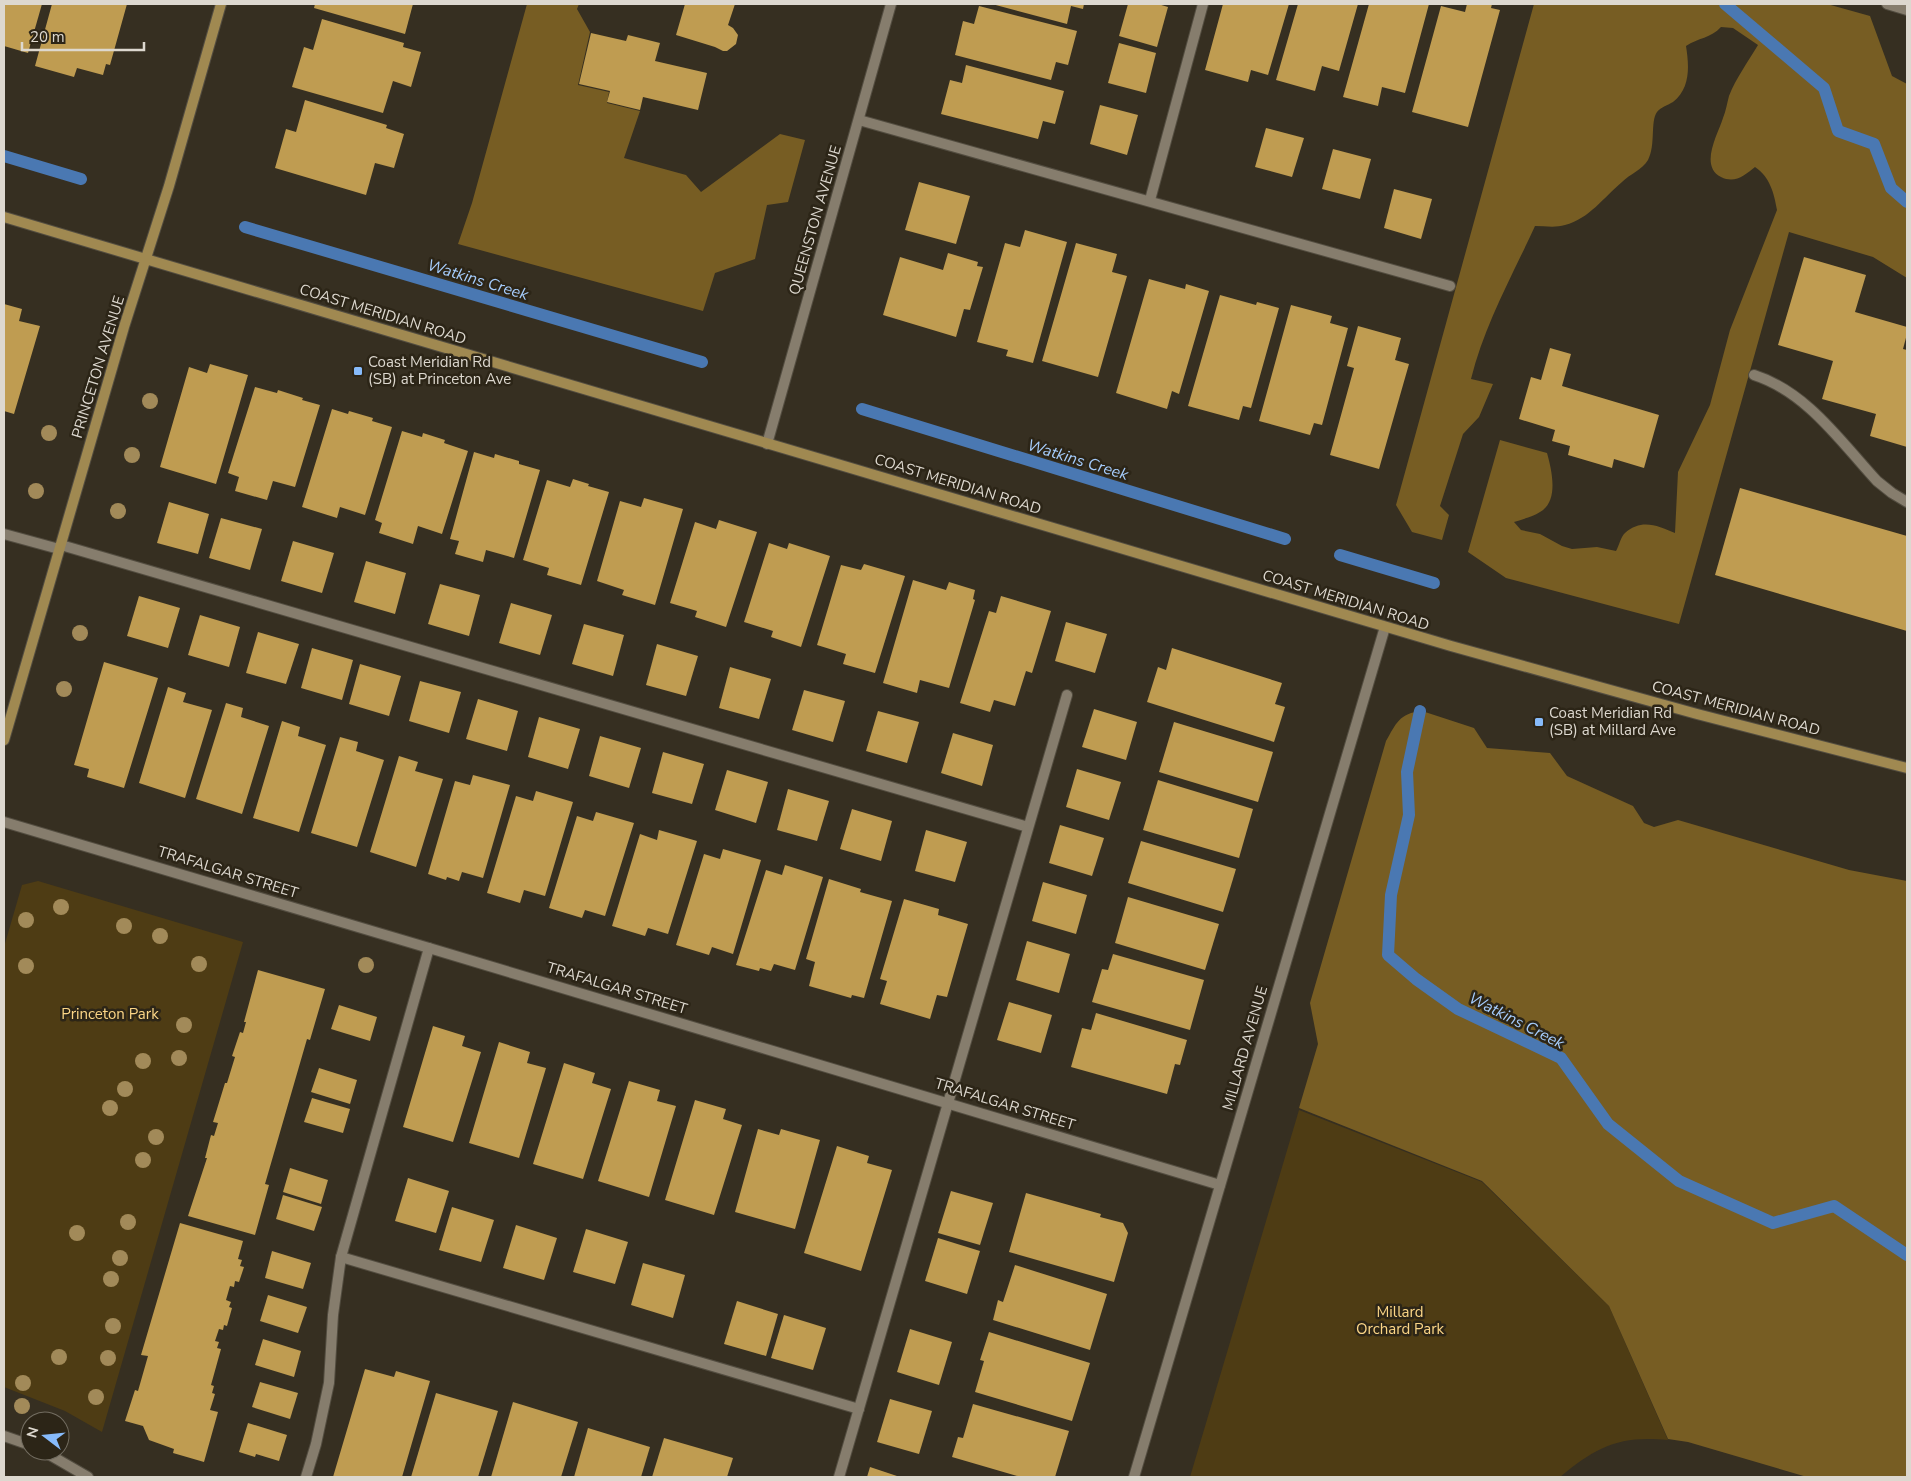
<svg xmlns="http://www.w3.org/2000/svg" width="1911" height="1481" font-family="'Nunito Sans',sans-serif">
	<rect width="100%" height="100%" fill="#362f21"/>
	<g fill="#4e3c14">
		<path d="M38,881L243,942L102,1432L65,1411L4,1387V947L22,885Z"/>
		<path d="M1299,1110L1482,1182L1609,1306L1668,1440C1619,1435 1596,1447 1560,1477H1190Z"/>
	</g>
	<g fill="#775d23">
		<path d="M527,4H579L577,9L590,32L578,85L609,92L607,103L640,111L624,158L686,175L701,192L780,134L805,140L788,202L767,205L755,259L715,273L703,311L458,244L472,203Z"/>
		<path d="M1534,4H1827L1870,16L1892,76L1907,84V278L1873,257L1789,232L1679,624L1506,578L1468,552L1500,440L1547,453C1552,471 1559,501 1540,512C1532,517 1523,519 1514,522L1521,530L1540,534L1562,546L1572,549L1597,547L1616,551C1619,546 1621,536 1625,533C1642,518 1658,526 1675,533L1678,472L1710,405L1730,330L1777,210C1774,193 1770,177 1755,167C1745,175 1735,184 1721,177C1699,166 1718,134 1723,118C1726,111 1727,103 1729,96C1736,78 1748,62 1758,45L1733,28L1721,27C1711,38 1698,38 1686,46C1689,65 1691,88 1673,102C1668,105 1661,107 1657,112C1650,122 1656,145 1648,160C1642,170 1630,174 1622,182C1604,197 1589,219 1565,225C1555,228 1545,226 1535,226C1512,276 1484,326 1471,379L1493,384L1479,417L1463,434L1440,506L1449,515L1442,540L1412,532L1396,505Z"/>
		<path d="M1422,711L1474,728L1487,748L1550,753L1567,776L1633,806L1644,823L1654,827L1678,820L1849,870L1907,881V1477H1807L1688,1442L1668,1439L1609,1306L1482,1181L1299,1108L1318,1044L1310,1003L1386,741C1396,724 1399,713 1422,711Z"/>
	</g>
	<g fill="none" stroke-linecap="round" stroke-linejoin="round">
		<g stroke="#4a78b2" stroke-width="12">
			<path d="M1725,4L1824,88L1838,131L1874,144L1891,188L1907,202"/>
			<path d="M4,156L81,179"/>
			<path d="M245,227L702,362"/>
			<path d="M862,409L1285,539"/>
			<path d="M1340,555L1434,583"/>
			<path d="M1420,711L1407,772L1409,815L1391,895L1388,955L1416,979L1458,1009L1561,1058L1608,1124L1679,1181L1773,1223L1834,1206L1907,1255"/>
		</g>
	</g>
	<g fill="#bf9c51">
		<path d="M4,4H42L28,53L4,46Z"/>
		<path d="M52,4H127L110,65L106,64L103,75L77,68L74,77L35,66Z"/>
		<path d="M315,4H413L405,34L314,8Z"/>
		<path d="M685,4H735L728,25L733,28L738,35L736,44L727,51H723L715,47L676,35Z"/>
		<path d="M992,4H1084L1083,9L1071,6L1067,24Z"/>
		<path d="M1128,4H1158L1168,7L1157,47L1119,36Z"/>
		<path d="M1223,4H1289L1268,75L1251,70L1248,82L1205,70Z"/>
		<path d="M1298,4H1358L1339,71L1322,66L1315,91L1276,80Z"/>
		<path d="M1369,4H1429L1405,93L1382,87L1378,106L1343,97Z"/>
		<path d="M1467,4H1492L1491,8L1500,10L1468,127L1412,112L1441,6L1465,12Z"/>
		<path d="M979,6L1077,31L1068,65L1056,62L1051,80L955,55L963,21L974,24Z"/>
		<path d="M322,19L404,43L403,47L421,52L411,87L393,81L383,113L292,87L304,47L313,50Z"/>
		<path d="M591,33L626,41L628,35L660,43L655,61L707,73L698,110L643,97L640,110L607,102L610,91L579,84Z"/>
		<path d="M1119,43L1156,53L1146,93L1108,83Z"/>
		<path d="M966,65L1064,91L1055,124L1043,121L1038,139L941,114L950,80L962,83Z"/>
		<path d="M305,100L387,125L386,128L404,134L394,168L375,163L366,195L275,168L286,129L296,132Z"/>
		<path d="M1100,105L1138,115L1127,155L1090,144Z"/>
		<path d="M1266,128L1304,138L1292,177L1255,167Z"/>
		<path d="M1333,149L1371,159L1360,199L1322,189Z"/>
		<path d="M919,182L970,196L956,244L905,230Z"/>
		<path d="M1394,189L1432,199L1421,239L1384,228Z"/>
		<path d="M1025,230L1067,242L1033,363L1006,356L1008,350L977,342L1005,243L1020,247Z"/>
		<path d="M1076,243L1117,254L1112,272L1127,276L1098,377L1042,361Z"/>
		<path d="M948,253L978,262L977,266L983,267L970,310L964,309L956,337L883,315L900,257L943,270Z"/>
		<path d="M1804,257L1866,275L1855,312L1907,327V334L1903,349L1907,350V447L1870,436L1876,414L1822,399L1833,361L1778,345Z"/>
		<path d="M1149,279L1185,289L1186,284L1209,291L1179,394L1172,391L1167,409L1116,393Z"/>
		<path d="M1220,295L1256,305L1257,302L1279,308L1251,408L1243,406L1239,420L1188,406Z"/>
		<path d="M4,304L22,309L19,321L40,326L14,414L4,411Z"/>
		<path d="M1291,305L1332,316L1330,323L1348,328L1322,425L1314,423L1310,435L1259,421Z"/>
		<path d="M1358,326L1401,338L1395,360L1409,364L1379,469L1330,455L1354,368L1347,366Z"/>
		<path d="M1550,348L1571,354L1562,386L1659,415L1644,468L1614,459L1612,468L1568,455L1570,446L1552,441L1555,430L1519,419L1531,377L1541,380Z"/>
		<path d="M210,364L248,375L216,484L160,467L189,367L207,373Z"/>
		<path d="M255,387L277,393L278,390L303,398L302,400L320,405L295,487L273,481L267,500L235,491L239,477L228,473Z"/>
		<path d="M332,409L348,414L349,411L373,418L372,421L392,427L365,515L340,507L337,518L302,507Z"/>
		<path d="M402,431L422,437L423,433L445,440L444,443L468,451L442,534L418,526L413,544L379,533L382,523L375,520Z"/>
		<path d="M474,452L494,458L495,454L519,461V464L540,470L514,558L486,550L483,562L455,554L459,541L450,539Z"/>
		<path d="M573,479L589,484L588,486L609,492L581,585L547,575L549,568L523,560L547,480L570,487Z"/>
		<path d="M1740,488L1907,536V631L1715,575Z"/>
		<path d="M644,498L683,509L655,605L622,595L624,590L597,581L620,501L641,507Z"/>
		<path d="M169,502L209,514L198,554L157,543Z"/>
		<path d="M221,518L262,529L250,570L209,558Z"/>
		<path d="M719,520L757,532L726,627L695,617L697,611L670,603L695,522L716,529Z"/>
		<path d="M293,541L334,553L322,593L281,581Z"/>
		<path d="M769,543L787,549L789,543L830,556L801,647L771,637L773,631L744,622Z"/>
		<path d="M366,561L406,573L395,614L354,602Z"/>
		<path d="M864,564L905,576L875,673L843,664L846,654L817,645L841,565L861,570Z"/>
		<path d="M913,580L946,590L949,582L975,590L973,599L975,600L949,688L920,680L917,693L883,683Z"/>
		<path d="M440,584L480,595L469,636L428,624Z"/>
		<path d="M139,596L180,608L168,648L127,636Z"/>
		<path d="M1001,596L1051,611L1032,673L1026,671L1015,706L994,700L990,712L960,703L989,611L996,613Z"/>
		<path d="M511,603L552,615L540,655L499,643Z"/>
		<path d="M200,615L240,627L229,667L188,655Z"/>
		<path d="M1066,622L1107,634L1095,673L1055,661Z"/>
		<path d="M584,624L624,635L613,676L572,664Z"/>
		<path d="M258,632L299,644L286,684L246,673Z"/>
		<path d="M657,644L698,656L686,696L646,685Z"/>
		<path d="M312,648L353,660L342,700L301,688Z"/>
		<path d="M1172,648L1282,683L1275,704L1285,707L1274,742L1147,702L1158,667L1166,670Z"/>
		<path d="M104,662L158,678L124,788L87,777L89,769L74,765Z"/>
		<path d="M360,664L401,676L389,716L349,704Z"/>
		<path d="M730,667L771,679L759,719L719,708Z"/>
		<path d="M420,681L461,692L449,733L409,721Z"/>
		<path d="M168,687L186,693L183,702L212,710L185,798L139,783Z"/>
		<path d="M804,690L845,701L833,742L792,730Z"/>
		<path d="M478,699L518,711L507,751L466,739Z"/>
		<path d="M226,703L243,708L241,717L269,726L242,814L196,799Z"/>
		<path d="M1094,709L1137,722L1126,760L1082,747Z"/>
		<path d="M878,711L919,722L907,763L866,751Z"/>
		<path d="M539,717L580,729L568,769L528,757Z"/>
		<path d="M282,721L300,727L298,736L326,745L299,832L253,818Z"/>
		<path d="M1174,722L1273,752L1258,802L1159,772Z"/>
		<path d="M953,733L993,745L982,786L941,773Z"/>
		<path d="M600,736L641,748L629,788L589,776Z"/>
		<path d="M340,737L358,742L356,751L384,760L357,847L311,833Z"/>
		<path d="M663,752L704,764L692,804L652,793Z"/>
		<path d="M399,756L418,762L415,771L443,779L416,867L370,852Z"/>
		<path d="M1077,769L1121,782L1109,820L1066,807Z"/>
		<path d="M727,770L768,782L756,823L715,810Z"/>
		<path d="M473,775L510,785L483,878L462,872L459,881L447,877L446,880L428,874L455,781L470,785Z"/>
		<path d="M1158,780L1253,809L1239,858L1143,830Z"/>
		<path d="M788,789L829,801L817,841L777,830Z"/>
		<path d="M536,791L573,802L545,896L524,890L520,903L487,893L516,796L533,801Z"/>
		<path d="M852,809L892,821L881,861L840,849Z"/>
		<path d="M596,812L634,823L605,916L585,910L582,918L549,908L577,816L593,821Z"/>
		<path d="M1060,825L1104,838L1092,876L1049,863Z"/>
		<path d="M659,830L697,841L668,934L648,928L645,936L612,926L640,834L657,840Z"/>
		<path d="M926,830L967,842L955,882L915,871Z"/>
		<path d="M1141,841L1236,869L1223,912L1128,883Z"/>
		<path d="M723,849L761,860L733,954L712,947L709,955L676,945L704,854L720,859Z"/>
		<path d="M785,865L823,877L795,970L774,964L771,971L760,968L759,971L736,965L766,870L782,875Z"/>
		<path d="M829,879L861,889L860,892L892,901L864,998L852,995L851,998L809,986L815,962L806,959Z"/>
		<path d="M1043,882L1087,895L1076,934L1032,921Z"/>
		<path d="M1128,897L1219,924L1205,970L1115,943Z"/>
		<path d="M904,899L939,909L938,915L968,924L947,997L937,995L930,1019L880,1004L887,981L880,979Z"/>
		<path d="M1027,941L1070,954L1059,993L1016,980Z"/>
		<path d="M1113,954L1204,980L1190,1030L1092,1002L1102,969L1108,970Z"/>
		<path d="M258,970L325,989L310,1040L307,1039L265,1184L269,1185L255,1235L188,1216L207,1158H205L211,1135L214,1136L218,1123L213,1122L225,1083H227L235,1057L232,1056L240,1032L243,1033L246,1022H244Z"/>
		<path d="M1009,1002L1052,1015L1041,1053L997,1040Z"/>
		<path d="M339,1005L377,1017L370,1041L331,1029Z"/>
		<path d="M1096,1013L1187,1040L1180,1065L1175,1064L1167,1094L1071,1067L1082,1028L1091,1030Z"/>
		<path d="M433,1026L465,1036L462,1046L481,1052L453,1142L403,1127Z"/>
		<path d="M499,1042L530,1052L527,1063L546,1068L519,1158L469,1143Z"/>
		<path d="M564,1063L595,1073L592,1083L611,1089L583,1179L533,1164Z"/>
		<path d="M319,1068L357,1080L350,1104L311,1092Z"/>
		<path d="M629,1081L660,1090L657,1101L676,1106L649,1197L598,1181Z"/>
		<path d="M312,1098L350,1109L343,1133L304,1122Z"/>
		<path d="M695,1100L726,1109L723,1119L742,1125L714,1215L665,1200Z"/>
		<path d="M758,1129L779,1135L781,1129L820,1140L795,1229L735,1212Z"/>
		<path d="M837,1146L869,1156L867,1163L892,1170L861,1271L804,1253Z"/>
		<path d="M290,1168L328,1180L321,1204L283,1192Z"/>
		<path d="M408,1178L449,1191L436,1233L395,1221Z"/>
		<path d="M951,1191L993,1203L980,1245L938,1233Z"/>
		<path d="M1026,1193L1101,1214L1100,1217L1123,1223L1128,1233L1114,1282L1009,1252Z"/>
		<path d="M283,1195L322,1207L314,1231L276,1219Z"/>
		<path d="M452,1207L494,1220L481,1262L439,1250Z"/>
		<path d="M180,1223L243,1241L238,1259L242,1260L240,1266L244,1267L239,1282L235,1281L234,1287L230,1286L226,1300L231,1302L229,1307L232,1308L227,1326L224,1325L223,1330L219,1329L215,1341L219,1342L217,1348L221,1349L211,1385L214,1386L212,1393L215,1394L210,1410L218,1412L204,1462L173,1453L174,1449L149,1440L143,1426L125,1421L135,1390L138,1391L148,1356L141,1355Z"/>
		<path d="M516,1225L557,1238L544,1280L503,1268Z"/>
		<path d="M586,1229L628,1242L615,1284L573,1272Z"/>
		<path d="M938,1238L980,1251L967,1294L925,1281Z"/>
		<path d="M272,1251L311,1263L303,1289L265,1278Z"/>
		<path d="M643,1263L685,1275L673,1318L631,1305Z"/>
		<path d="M1015,1265L1107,1294L1090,1350L993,1320L998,1300L1003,1302Z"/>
		<path d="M268,1295L307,1307L298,1333L260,1321Z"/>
		<path d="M737,1301L778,1314L766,1356L724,1344Z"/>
		<path d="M784,1315L826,1328L813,1370L771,1358Z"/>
		<path d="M910,1329L952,1342L939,1385L897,1372Z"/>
		<path d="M989,1332L1090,1363L1072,1421L975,1392L984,1361L980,1360Z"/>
		<path d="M263,1339L301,1351L294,1377L255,1365Z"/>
		<path d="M365,1369L394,1377L396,1371L430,1381L402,1477H333Z"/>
		<path d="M260,1382L298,1393L290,1419L252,1407Z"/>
		<path d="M436,1393L498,1411L478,1477H411Z"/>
		<path d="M890,1399L932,1411L919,1454L877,1442Z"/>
		<path d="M513,1402L578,1422L561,1477H491Z"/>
		<path d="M973,1404L1069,1431L1055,1477H1021L952,1457L958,1437L963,1438Z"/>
		<path d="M248,1423L287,1435L279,1461L256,1454L255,1457L239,1452Z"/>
		<path d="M588,1428L650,1447L641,1477H574Z"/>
		<path d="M664,1438L733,1458L727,1477H652Z"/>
		<path d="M870,1467L900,1477H867Z"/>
	</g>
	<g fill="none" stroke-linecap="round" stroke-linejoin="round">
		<g stroke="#534d40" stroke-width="12">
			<g id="lane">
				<path d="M859,120L1450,286"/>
				<path d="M1150,200L1203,4"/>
				<path d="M1754,375C1807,392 1841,442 1877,481L1892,493L1907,502"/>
				<path d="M4,534L59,549"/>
				<path d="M61,545L1028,827"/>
				<path d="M341,1257L859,1409"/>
				<path d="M306,1477L316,1444L329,1383L333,1315L341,1257L429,948"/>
				<path d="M839,1477L1067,695"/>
			</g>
		</g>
		<g stroke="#534d40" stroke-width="12">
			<g id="street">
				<path d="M1887,4L1907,10"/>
				<path d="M767,444L891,4"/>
				<path d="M4,822L429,948L1220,1185"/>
				<path d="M4,1436L30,1445"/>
				<path d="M43,1451L88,1477"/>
				<path d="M1134,1477L1385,627"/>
			</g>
		</g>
		<g stroke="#534d40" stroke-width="12">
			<g id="secondary">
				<path d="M4,217L1451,646L1697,714L1907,768"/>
				<path d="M4,740L124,327L169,186L221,4"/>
			</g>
		</g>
		<use href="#lane" stroke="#867d6d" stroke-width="10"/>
		<use href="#street" stroke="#867d6d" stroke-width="10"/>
		<use href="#secondary" stroke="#a08951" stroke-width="10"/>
	</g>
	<g fill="#a28a59">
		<circle cx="150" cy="401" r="8"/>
		<circle cx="49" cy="433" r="8"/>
		<circle cx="132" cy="455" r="8"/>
		<circle cx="36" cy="491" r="8"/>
		<circle cx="118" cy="511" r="8"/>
		<circle cx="80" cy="633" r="8"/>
		<circle cx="64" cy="689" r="8"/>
		<circle cx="61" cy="907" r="8"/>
		<circle cx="26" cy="920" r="8"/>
		<circle cx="124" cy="926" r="8"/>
		<circle cx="160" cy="936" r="8"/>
		<circle cx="199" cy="964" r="8"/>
		<circle cx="366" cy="965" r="8"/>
		<circle cx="26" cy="966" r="8"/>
		<circle cx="184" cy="1025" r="8"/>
		<circle cx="179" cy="1058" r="8"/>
		<circle cx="143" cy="1061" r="8"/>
		<circle cx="125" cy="1089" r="8"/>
		<circle cx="110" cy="1108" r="8"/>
		<circle cx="156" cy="1137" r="8"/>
		<circle cx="143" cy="1160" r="8"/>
		<circle cx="128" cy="1222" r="8"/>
		<circle cx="77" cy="1233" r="8"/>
		<circle cx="120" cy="1258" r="8"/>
		<circle cx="111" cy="1279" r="8"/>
		<circle cx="113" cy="1326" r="8"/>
		<circle cx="59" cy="1357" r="8"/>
		<circle cx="108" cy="1358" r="8"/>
		<circle cx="23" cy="1383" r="8"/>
		<circle cx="96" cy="1397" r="8"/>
		<circle cx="22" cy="1406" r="8"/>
	</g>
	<g fill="#87bbfb" stroke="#2c2517" stroke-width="2">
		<rect x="353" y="366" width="10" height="10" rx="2.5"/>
		<rect x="1534" y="717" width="10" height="10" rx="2.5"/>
	</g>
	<g text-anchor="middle" stroke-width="5" stroke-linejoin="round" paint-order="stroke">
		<g font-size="15" fill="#ddd8cf" stroke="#2c2517">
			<text transform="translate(815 220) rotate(-74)" y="5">QUEENSTON AVENUE</text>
			<text transform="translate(383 314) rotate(17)" y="5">COAST MERIDIAN ROAD</text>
			<text transform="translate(98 367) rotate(-73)" y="5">PRINCETON AVENUE</text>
			<text transform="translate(958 484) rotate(17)" y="5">COAST MERIDIAN ROAD</text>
			<text transform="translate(1346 600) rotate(17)" y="5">COAST MERIDIAN ROAD</text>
			<text transform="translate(1736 708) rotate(15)" y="5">COAST MERIDIAN ROAD</text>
			<text transform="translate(228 872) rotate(17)" y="5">TRAFALGAR STREET</text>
			<text transform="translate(617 988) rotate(17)" y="5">TRAFALGAR STREET</text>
			<text transform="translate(1245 1048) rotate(-74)" y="5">MILLARD AVENUE</text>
			<text transform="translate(1005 1104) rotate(17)" y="5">TRAFALGAR STREET</text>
		</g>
		<g font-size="15" fill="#ddd8cf" stroke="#2c2517" text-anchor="start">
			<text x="368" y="367">Coast Meridian Rd<tspan x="368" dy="17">(SB) at Princeton Ave</tspan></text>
			<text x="1549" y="718">Coast Meridian Rd<tspan x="1549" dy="17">(SB) at Millard Ave</tspan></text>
		</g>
		<g font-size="15" fill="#fbd586" stroke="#2c2517">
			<text x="110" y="1019">Princeton Park</text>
			<text x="1400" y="1317">Millard<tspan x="1400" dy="17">Orchard Park</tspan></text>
		</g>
		<g font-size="16" font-style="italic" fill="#a6cdfd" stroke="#2c2517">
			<text transform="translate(478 279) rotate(17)" y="6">Watkins Creek</text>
			<text transform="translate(1078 459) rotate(17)" y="6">Watkins Creek</text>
			<text transform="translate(1517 1020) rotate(27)" y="6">Watkins Creek</text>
		</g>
	</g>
	<rect width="1911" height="1481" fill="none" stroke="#ddd8cf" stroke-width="10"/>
	<g transform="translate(45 1436) rotate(286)"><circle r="24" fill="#2c2517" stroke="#736d61"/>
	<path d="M0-4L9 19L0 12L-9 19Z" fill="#87bbfb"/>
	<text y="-8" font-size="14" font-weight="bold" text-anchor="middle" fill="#ddd8cf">N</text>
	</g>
	<path d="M22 42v8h122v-8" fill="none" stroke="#ddd8cf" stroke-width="2.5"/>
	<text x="30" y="42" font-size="15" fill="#ddd8cf" stroke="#2c2517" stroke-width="4" paint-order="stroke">20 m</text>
</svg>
